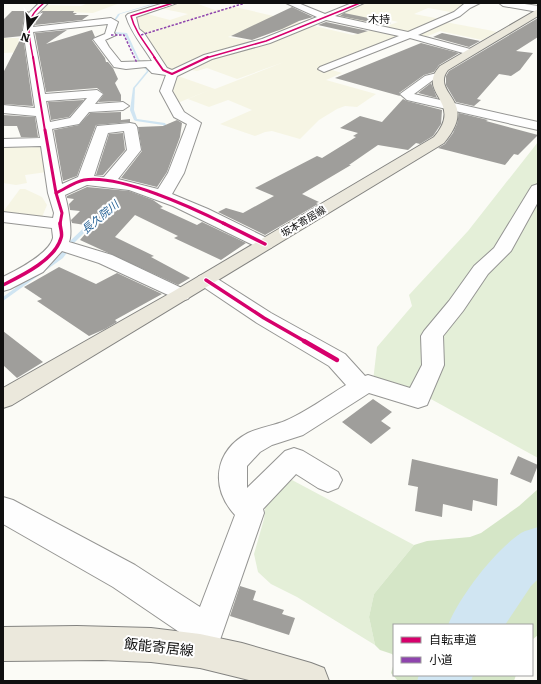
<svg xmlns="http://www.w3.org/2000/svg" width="541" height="684" font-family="Literata,'Noto Sans JP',serif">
	<rect width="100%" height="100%" fill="#fbfbf6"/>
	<g fill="#f6f5e4">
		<path d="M88,3H120L93,13L37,11L45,5L81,6Z"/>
		<path d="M177,3H200L198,4L215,10L235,7L304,23L282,32L256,26L228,37L257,42L173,72L166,69L141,32L135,23L134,15L143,13L170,20L188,14L159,8Z"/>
		<path d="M364,3H472L463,6L456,13L428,8L414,14L441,19L409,34L381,28L398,22L377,17L361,23L331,17Z"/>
		<path d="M445,22L488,30L497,32L482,40L440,31L423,38L414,35Z"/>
		<path d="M310,25L353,35L375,29L401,35L322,67L342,73L326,80L376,94L357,107L345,106L337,109L319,120L300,139L272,131L265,132L255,136L220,124L252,110L228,100L209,107L188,99L212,89L175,104L173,99L172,87L178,76L215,89L284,62L237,79L207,68L197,71L187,69L201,63Z"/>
		<path d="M3,38H23L25,52L3,53Z"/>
		<path d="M3,144H42L47,172L25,175L27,183L16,185L3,183Z"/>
		<path d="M20,189H25L42,197L47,205L42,217L7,214L3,212Z"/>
	</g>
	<g fill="#e4efd8">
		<path d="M538,142V458L429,398L373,381L377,347L412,306L409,295L468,231Z"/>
		<path d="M292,480L414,545L374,594L369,617L375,645L297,597L271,584L258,572L254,554L264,519L265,508L281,484Z"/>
	</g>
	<g fill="#d5e6c7">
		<path d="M538,489V635L532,640V625H394V656L392,654L380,650L375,645L369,617L374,594L414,545L427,541L470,537L481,533L519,506Z"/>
		<path d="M394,663V675H516L514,681H398L391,673Z"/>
	</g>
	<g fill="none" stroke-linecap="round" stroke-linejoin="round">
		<g fill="#d0e5f2" fill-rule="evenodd">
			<path d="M155,3H158L120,14L116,20L113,32L127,33L139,59L149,71L135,88L134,110L137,119L165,123L170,131L168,132H167L163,125L136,121L134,120L130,110L133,88L147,71L137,59L125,35L111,33L114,20L118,14Z"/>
			<path d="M91,221H95V222L74,243L63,258L3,301V297L59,256L70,241Z"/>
		</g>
		<g fill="#d0e5f2" fill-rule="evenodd">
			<path d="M538,527V579L531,586L505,625H448C460,596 494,551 521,533C526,530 533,529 538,527Z"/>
			<path d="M419,675H473L471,681H417Z"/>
		</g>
	</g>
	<g fill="#9f9e9b">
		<path d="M292,7L313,17L299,21L282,29L252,40L231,36Z"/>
		<path d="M12,11H29L24,17L22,30L33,106L3,104V73L22,36L3,38V20Z"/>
		<path d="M42,11H74L73,13H77L74,15H89L82,20L35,25L37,16Z"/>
		<path d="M344,13L359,16L391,23L385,25L340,16Z"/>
		<path d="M538,18V37L516,51L533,53L520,70L511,76L499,74L477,99L481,100L474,106L456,102L446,85V76L449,71Z"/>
		<path d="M326,22L368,31L358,34L318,25Z"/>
		<path d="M67,30L46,44L92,30L95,37L92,40L105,58L106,62H108L113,68L118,79L115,83L121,95V101L98,102L104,94L97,88L46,92L35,33Z"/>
		<path d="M442,33L480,41L469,47L433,37Z"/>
		<path d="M421,43L459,53L439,65L434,72L424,75L399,93L400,96L335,78Z"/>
		<path d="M431,83L437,98L418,93Z"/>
		<path d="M403,99L407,101L442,110L441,124L433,136L420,144L416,143L408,150L378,145L349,165H351L302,194L319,202L316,203L318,204L265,235L218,212L226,208L243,213L274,196L255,188L317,156L322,158L356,137L353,136L358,133L340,128L360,116L382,122Z"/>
		<path d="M84,100L69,117L51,120L48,102Z"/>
		<path d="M121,112V120L130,119V122L96,125L77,176L63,181L54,130L79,125L90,113Z"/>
		<path d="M459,113L488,120L486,121L538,135L518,155L514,154L505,165L438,148L445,144L453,133L457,124Z"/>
		<path d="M3,115L35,117L38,137H21L17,126H3Z"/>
		<path d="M177,120L182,123L180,137L167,172L157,187L121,178L142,151L138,127L163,126Z"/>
		<path d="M123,133L125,150L103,175H96L109,134Z"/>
		<path d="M87,187L129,191L153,200L163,207L160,208L197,225L202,222L246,243L221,260L174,238L178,236L135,215L115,237L154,256L151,257L190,278L178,285L80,240L92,226L72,223L71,220L80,211L70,210L69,204L74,199L67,198V196Z"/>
		<path d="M59,267L96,284L117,273L162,294L115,320L117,322L105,329L89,336L37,301L42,299L24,287Z"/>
		<path d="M3,331L43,362L17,378L3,365Z"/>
		<path d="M373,399L392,412L381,421L391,428L371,444L342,422Z"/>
		<path d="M518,456L538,465L531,483L510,474Z"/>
		<path d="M412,459L498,479L497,506L473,500L472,511L443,504L442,517L415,511L418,487L408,485Z"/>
		<path d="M240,586L256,591L253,600L284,610L282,614L295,618L289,635L230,616Z"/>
	</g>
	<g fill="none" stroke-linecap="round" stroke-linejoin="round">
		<g stroke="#959593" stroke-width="2">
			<g id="minor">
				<path d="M39,3H48L36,15L33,27L111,18L118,22L114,33L116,35L105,40L109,47L121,62L152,61C143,46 131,33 126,16L128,14L164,3H177L136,17L139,29L144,33L167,68L172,70L204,55L262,39L317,17L286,3H298L325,14L352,3H364L335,16L408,32L454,12L464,4L480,3L470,8L460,16L418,35L474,50L475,52L470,55L410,38L324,72L318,69L320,67L399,36L326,20L270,43L212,59L177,76L172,91L184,112L201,123L184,173L172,194L208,209L271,240L274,244L271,248L265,249L259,248L173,206L129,190L87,185L65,195C68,206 73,232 69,242L112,255L188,291L191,295L188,299L181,301L99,263L62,251L43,272L10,289L3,291V277C17,270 49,254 53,238C53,235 52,231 52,228L3,222V212L53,218L54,213L48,193L41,146L3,147V139L40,138L36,116L3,113V105L35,108L23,30L25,17ZM108,24L105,34L93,39C100,48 107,58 114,67L126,69L146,67L152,73L166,75L160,91L174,117L187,124L168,173L158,189L118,179L141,150L137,127L135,124L130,123L97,126L78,177L62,184L52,129L79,124L89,112L123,110L129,106L123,102L95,104L103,94L97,90L45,94L33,32ZM87,98L70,118L50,122L46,101ZM124,131L127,150L104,177L94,176L108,133Z"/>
				<path d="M499,3H518L538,6V12L503,6Z"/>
				<path d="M437,73L441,74L443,76L441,78L433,80L414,94L538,122V130L407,100L400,94L425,76Z"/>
				<path d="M538,184V202L511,251L488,274L463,311L443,336L444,365L427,405L418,408L369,393L303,435L272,445L260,452L247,466V488L285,451L294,448L303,451L338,472L342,480L338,488L328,492L318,488L296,474L263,509L264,513L212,663L200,668L188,663L183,651L188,638L113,587L3,524V497L13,500L135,565L200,607L235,515C210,488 214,451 248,433C260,427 273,426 285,421C306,412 326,397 346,385L329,366L257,323L199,284L196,280L199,276L206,274L213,276L271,313L345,354L365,376L368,375L410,388L422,365L421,336L424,331L449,301L474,266L494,248L530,189L532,186Z"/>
			</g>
		</g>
		<g stroke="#838380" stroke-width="2">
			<g id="major">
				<path d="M538,9V16L448,70C436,85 454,95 457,109C460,122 451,134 444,143L12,405L3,408V388L174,291L434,137C465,101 415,94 440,66Z"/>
				<path d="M77,626L151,628L200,634L242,643L311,663L324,668L329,681H253L200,668L151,662L102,660L3,661V627Z"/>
			</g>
		</g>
		<use href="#minor" fill="#fefefe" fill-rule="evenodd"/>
		<use href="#major" fill="#ebe8dc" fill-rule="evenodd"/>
		<g stroke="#8e44ad" stroke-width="1.5" stroke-dasharray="2.5 1.5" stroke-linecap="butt">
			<path d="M111,35H124L137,63"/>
			<path d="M141,35L245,3"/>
		</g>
		<g stroke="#fff" stroke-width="2.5">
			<g id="cycleway-far4">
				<path d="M33,58C29,33 22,20 44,3"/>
				<path d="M155,58C146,44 135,32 131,16L173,3"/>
				<path d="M206,58L266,41L360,3"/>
			</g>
		</g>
		<g stroke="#fff" stroke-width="3.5">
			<g id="cycleway-far3">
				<path d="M33,57L45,131"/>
				<path d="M154,57L163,70L172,74L208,57"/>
			</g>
		</g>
		<g stroke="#fff" stroke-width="4.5">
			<g id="cycleway-far2">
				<path d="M45,130L56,193L62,213L60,224"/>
				<path d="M56,193C65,189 74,182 84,180C120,174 193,208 225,224"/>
			</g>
		</g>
		<g stroke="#fff" stroke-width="5.5">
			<g id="cycleway-far1">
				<path d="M223,223L265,244"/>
				<path d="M206,280L264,318L306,342"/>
				<path d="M3,285C21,276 55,260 61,238C63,234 60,228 60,223"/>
			</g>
		</g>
		<g stroke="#fff" stroke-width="7">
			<path id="cycleway" d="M304,341L337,360"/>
		</g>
		<use href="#cycleway-far4" stroke="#d6006c" stroke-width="1.5"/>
		<use href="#cycleway-far3" stroke="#d6006c" stroke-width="2"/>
		<use href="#cycleway-far2" stroke="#d6006c" stroke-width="3"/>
		<use href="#cycleway-far1" stroke="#d6006c" stroke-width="3.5"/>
		<use href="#cycleway" stroke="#d6006c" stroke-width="4.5"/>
	</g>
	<g text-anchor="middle" stroke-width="4" stroke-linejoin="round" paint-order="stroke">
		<g font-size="10" fill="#0f0f0f" stroke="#fff">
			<text transform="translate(303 221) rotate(-31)" y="4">坂本寄居線</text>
		</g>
		<g font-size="11" fill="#0f0f0f" stroke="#fff">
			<text x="379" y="23">木持</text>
		</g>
		<g font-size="11" font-style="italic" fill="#256195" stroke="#fff">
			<text transform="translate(100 217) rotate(-40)" y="4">長久院川</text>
		</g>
		<g font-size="14" fill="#0f0f0f" stroke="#fff">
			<text transform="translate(159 647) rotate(6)" y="5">飯能寄居線</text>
		</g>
	</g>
	<rect width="541" height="684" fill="none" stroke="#0f0f0f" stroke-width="8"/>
	<rect x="393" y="624" width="140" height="52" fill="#ffffff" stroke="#9f9f9f"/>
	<rect x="401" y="637" width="20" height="6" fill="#d6006c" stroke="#9f9f9f"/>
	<text x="429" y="644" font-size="12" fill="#0f0f0f">自転車道</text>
	<rect x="401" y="657" width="20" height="6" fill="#8e44ad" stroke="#9f9f9f"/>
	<text x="429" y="664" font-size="12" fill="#0f0f0f">小道</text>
	<g transform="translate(28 28) rotate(196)" stroke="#ffffff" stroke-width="3" paint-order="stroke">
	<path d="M0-3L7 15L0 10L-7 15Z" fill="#0f0f0f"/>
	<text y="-6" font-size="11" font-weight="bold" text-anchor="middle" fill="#0f0f0f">N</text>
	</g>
</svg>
